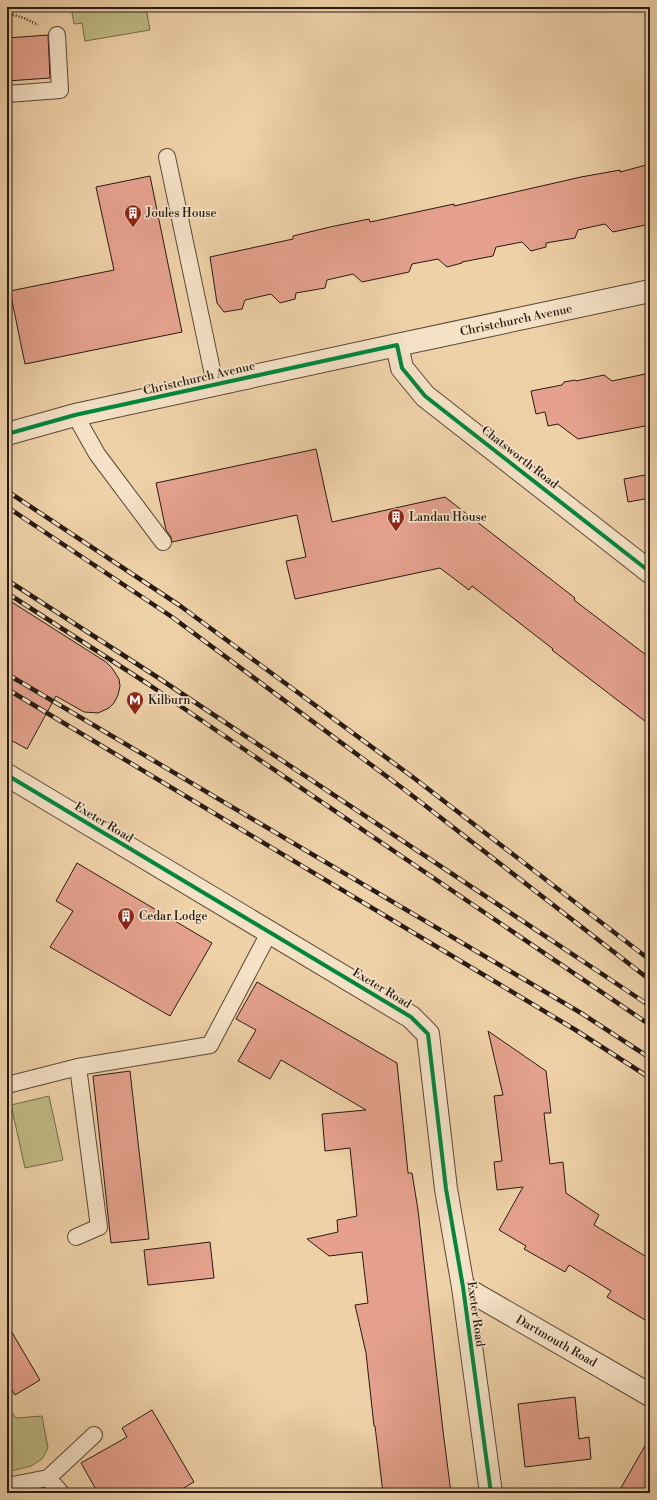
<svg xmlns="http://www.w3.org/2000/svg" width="657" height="1500" font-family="'Libre Bodoni',serif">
	<rect width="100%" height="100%" fill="#efd1a8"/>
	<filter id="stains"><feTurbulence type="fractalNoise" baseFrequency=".005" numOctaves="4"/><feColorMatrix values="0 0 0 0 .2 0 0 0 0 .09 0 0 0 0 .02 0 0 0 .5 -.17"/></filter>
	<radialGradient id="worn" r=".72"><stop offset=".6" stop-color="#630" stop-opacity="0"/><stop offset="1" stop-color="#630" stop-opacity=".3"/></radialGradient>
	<g fill="#bfba84" stroke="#736a4c">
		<path d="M71,7H146L150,30L85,41L82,23L74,24Z"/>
		<path d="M49,1096L63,1160L25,1168L11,1105Z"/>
		<path d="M7,1406L16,1418L42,1416L48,1448L42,1459L31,1466L7,1472Z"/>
	</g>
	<g fill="#e5a18e" stroke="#271a14">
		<path d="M48,35L50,78L7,81V38Z"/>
		<path d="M650,164V224L613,232L605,224L591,227L578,230L575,238L546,243V247L531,251L522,242L496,247L493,256L462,262V263L447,267L438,259L412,264L409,272L362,282L353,274L327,280L325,288L296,293L295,299L280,303L271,294L245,300L242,309L224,312L217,303L210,257L293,239V236L330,227L369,219L370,222L454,204V206L581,177L620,170V172Z"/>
		<path d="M150,176L182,332L25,364L10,291L114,270L96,187Z"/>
		<path d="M650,373V425L578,439L558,424L548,426L545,412L536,414L531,391L562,385L564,382L575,380L576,381L604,375L612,381Z"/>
		<path d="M316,449L332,522L445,497L575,598L574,600L650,658V725L552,650L553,649L472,586L469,590L440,568L295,599L286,561L306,557L297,515L172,542L171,537L166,530L156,483Z"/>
		<path d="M650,474V498L628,502L624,479Z"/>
		<path d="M7,599L106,662L112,668L119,679L120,686L118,695L114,703L109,708L98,713L84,712L56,696L27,749L7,738Z"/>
		<path d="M77,863L212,943L170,1016L50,947L73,911L56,901Z"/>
		<path d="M257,982L397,1063L408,1173H412L418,1210L443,1431L451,1493H383L375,1426H374L366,1353L355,1305L368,1303L362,1252L329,1256L307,1239L338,1232L337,1220L357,1216L350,1148L325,1151L322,1114L366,1110L281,1060L270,1079L238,1061L256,1030L236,1019Z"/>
		<path d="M488,1031L546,1071L551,1113H544L550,1164L563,1162L566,1193L599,1215L594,1225L650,1259V1323L607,1297L611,1291L592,1279L569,1265L565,1272L524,1249L526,1246L499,1230L523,1187L497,1190L494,1162L502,1161L494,1096L503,1095Z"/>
		<path d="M130,1071L149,1239L111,1243L93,1076Z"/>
		<path d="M210,1242L214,1278L148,1285L144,1250Z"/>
		<path d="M7,1324L40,1380L15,1395L7,1382Z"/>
		<path d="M575,1397L579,1439L589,1437L591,1459L525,1467L518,1404Z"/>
		<path d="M152,1410L194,1482L175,1493H98L81,1463L127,1437L122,1428Z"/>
		<path d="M650,1437V1493H618Z"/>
	</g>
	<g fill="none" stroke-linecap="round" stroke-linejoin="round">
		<g stroke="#594839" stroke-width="18">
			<g id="service">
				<path d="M7,94L60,90L57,35"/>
				<path d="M167,157L215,384"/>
				<path d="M75,415L97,454L163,542"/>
				<path d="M7,1085L78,1067L210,1045L269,933"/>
				<path d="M76,1237L99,1227L78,1067"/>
				<path d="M48,1478L61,1493"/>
				<path d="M7,1486L48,1478L94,1435"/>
			</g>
		</g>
		<g stroke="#594839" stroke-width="24">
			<g id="minor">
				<path d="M650,291L397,345L402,368L425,396L650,572"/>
				<path d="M7,775L411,1017L428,1034L446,1189L463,1287L491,1493"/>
				<path id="s1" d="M463,1287L650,1395"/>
			</g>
		</g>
		<g stroke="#594839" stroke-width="24">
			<path id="tertiary" d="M7,434L75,415L397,345"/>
		</g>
		<path stroke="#271a14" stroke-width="2.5" stroke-dasharray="1 2" stroke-linecap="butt" d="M7,13L24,18L38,25"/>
		<use href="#service" stroke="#f5e1c6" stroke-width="16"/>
		<use href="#minor" stroke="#f5e1c6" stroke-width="22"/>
		<use href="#tertiary" stroke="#f5e1c6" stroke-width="22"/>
		<g stroke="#271a14" stroke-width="4.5">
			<g id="rail">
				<path d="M7,491L179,605L414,778L650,960"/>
				<path d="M7,507L172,617L405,790L650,980"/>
				<path d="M7,580L154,675L650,1006"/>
				<path d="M7,593L148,684L650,1025"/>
				<path d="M7,674L581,1013L650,1058"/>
				<path d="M7,689L574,1029L650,1078"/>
			</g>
		</g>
		<use href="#rail" stroke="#f5e1c6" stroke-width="3" stroke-dasharray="9" stroke-linecap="butt"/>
		<g stroke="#f5e1c6" stroke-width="6">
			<g id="cycleway">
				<path d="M7,434L75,415L397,345L402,368L425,396L650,572"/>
				<path d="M7,775L411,1017L428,1034L446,1189L463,1287L491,1493"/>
			</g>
		</g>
		<use href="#cycleway" stroke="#00873e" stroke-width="4"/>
	</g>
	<defs>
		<g id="building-pin" transform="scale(0.9)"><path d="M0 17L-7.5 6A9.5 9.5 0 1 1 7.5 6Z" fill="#8f2418" stroke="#f5e1c6"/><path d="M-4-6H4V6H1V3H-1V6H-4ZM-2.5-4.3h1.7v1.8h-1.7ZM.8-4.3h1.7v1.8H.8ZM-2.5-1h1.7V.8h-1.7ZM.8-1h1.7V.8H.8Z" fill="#fff"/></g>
		<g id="metro-pin" transform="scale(0.9)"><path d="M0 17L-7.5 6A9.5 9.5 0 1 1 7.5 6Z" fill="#8f2418" stroke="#f5e1c6"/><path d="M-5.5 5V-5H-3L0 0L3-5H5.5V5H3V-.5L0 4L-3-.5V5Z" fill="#fff"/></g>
	</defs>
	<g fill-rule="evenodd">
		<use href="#building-pin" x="133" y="213"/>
		<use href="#building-pin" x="396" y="517"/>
		<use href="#metro-pin" x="135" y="700"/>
		<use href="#building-pin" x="126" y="916"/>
	</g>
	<g text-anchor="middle" stroke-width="3.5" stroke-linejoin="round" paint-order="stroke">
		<g font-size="12" fill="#271a14" stroke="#f5e1c6" text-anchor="start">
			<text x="146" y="217">Joules House</text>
			<text x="409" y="521">Landau House</text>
			<text x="148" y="704">Kilburn</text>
			<text x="139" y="920">Cedar Lodge</text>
		</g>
		<g font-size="12" fill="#271a14" stroke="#f5e1c6">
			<text transform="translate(516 320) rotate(-12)" y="4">Christchurch Avenue</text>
			<text transform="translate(199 378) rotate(-13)" y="4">Christchurch Avenue</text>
			<text transform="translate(520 457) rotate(38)" y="4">Chatsworth Road</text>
			<text transform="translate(104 822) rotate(31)" y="4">Exeter Road</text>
			<text transform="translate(382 988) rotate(31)" y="4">Exeter Road</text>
			<text transform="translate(476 1314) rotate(82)" y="4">Exeter Road</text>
			<text dy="4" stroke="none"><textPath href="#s1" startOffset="108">Dartmouth Road</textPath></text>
		</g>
	</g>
	<rect width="657" height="1500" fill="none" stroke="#efd1a8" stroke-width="24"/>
	<rect x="8" y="8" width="641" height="1484" fill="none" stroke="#271a14" stroke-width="2"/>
	<rect x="12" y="12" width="633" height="1476" fill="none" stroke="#271a14"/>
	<rect width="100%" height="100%" filter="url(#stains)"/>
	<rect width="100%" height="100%" fill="url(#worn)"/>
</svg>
